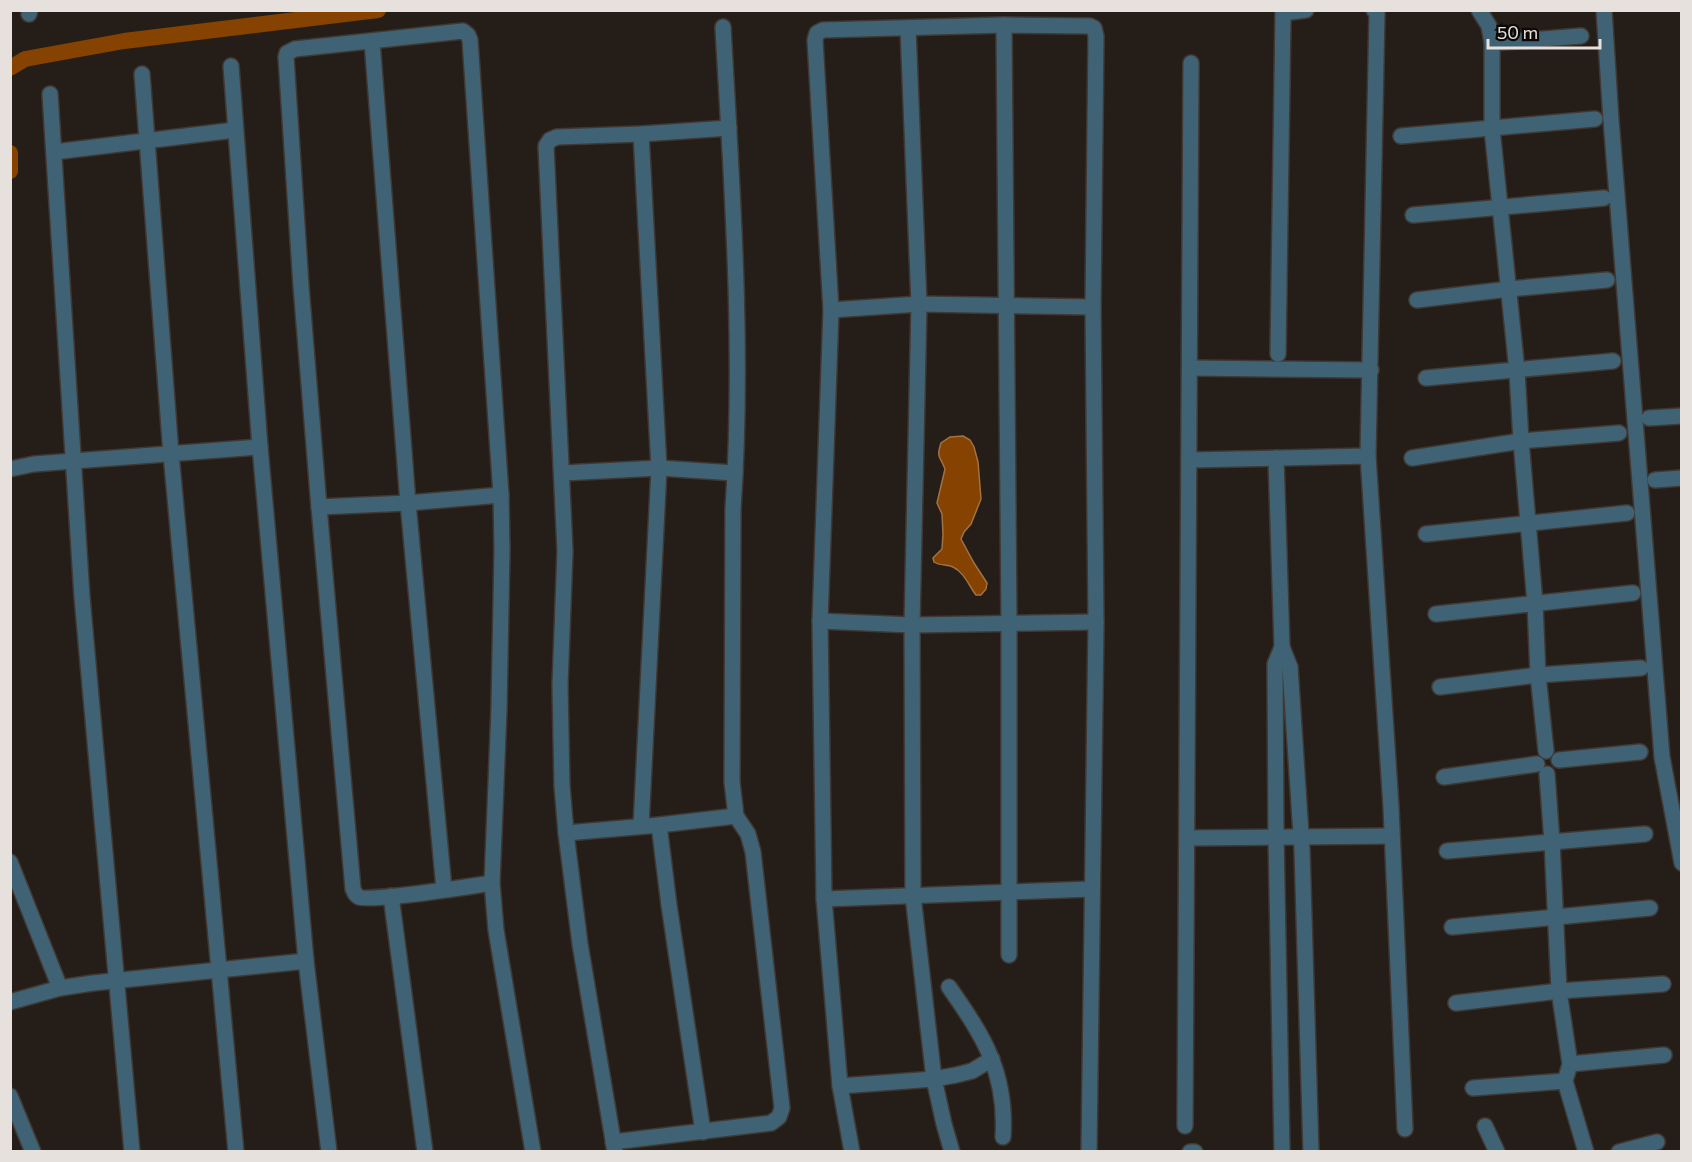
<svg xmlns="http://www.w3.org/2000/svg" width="1692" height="1162" font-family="Commissioner,sans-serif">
	<rect width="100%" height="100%" fill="#251d17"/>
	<path fill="#854200" stroke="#a27242" stroke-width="1.5" d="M963,436L970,440L974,447L978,462L981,499L971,524L964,532L961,539L974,563L987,583L986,589L981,595H976C969,586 964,572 953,567C947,564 940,566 934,562L933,558L942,549L943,534L942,514L937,503L945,469C940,455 936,459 941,443L950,437Z"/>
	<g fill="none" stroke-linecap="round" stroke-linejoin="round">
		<g stroke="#854200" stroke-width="16">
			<path d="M10,68L25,59L124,41L378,10"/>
			<path d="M10,153V171"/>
		</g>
		<g stroke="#403833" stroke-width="18">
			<g id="minor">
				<path d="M1374,10L1377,12L1368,456L1391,807L1405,1129"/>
				<path d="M1479,10L1489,26L1492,43V129L1517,371L1521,441L1535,603L1538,675L1546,751"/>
				<path d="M1604,10L1611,120L1662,757L1682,863"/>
				<path d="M29,14L30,10"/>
				<path d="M1004,25L1009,624V955"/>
				<path d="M908,28L919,304L912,625L913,896L934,1079L944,1124L952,1152"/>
				<path d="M372,41L408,503L444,889"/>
				<path d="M1492,43L1581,36"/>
				<path d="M231,66L260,447L306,961L329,1152"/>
				<path d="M142,74L171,454L236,1152"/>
				<path d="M50,94L82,597L132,1152"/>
				<path d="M1401,136L1595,119"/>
				<path d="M54,152L235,130"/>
				<path d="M1413,215L1604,198"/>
				<path d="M1417,300L1509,289L1607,280"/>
				<path d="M831,310L919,304L1093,307"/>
				<path d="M1278,354L1283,13L1306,10"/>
				<path d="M1190,368L1371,370"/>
				<path d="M1426,378L1613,361"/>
				<path d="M1649,418L1682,416"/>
				<path d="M1276,458L1282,647"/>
				<path d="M1412,458L1521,441L1619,433"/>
				<path d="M1189,460L1368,456"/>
				<path d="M10,469L34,464L260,447"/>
				<path d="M563,473L659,468L735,473"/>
				<path d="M1655,480L1682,478"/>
				<path d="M319,507L408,503L501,495"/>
				<path d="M1426,534L1627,513"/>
				<path d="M1436,614L1633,593"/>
				<path d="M820,621L912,625L1096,622"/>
				<path d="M1440,687L1538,675L1641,668"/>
				<path d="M1559,760L1640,752"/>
				<path d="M1547,774L1552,842L1559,991L1570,1064L1565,1081"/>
				<path d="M1444,777L1537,764"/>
				<path d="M659,825L669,905L703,1132"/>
				<path d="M641,826L659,468L641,134"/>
				<path d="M566,833L659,825L736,816"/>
				<path d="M1187,838L1392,836"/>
				<path d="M1447,851L1645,834"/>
				<path d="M10,862L60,988"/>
				<path d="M492,883C473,886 369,902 359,897C355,895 355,893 353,889L319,507L301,286L286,57L287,53L295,49L463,31L468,35L470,40L501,495L502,550L499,709L492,883L496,930L533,1152"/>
				<path d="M391,896L425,1152"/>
				<path d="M824,899L1092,889"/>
				<path d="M1452,927L1650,908"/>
				<path d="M949,987C984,1037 1007,1073 1003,1137"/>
				<path d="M10,1002L60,988L93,983L306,961"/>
				<path d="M1456,1003L1559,991L1663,984"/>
				<path d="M1570,1064L1664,1055"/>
				<path d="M840,1086L934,1079L956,1075L972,1071L992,1059"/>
				<path d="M1473,1088L1565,1081L1586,1152"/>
				<path d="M10,1096L33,1152"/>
				<path d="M1185,1126L1191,63"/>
				<path d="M1485,1126L1497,1152"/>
				<path d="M613,1142L771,1123L779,1117L782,1108L753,852L748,834L736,816L732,782L733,509C744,349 732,188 723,27"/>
				<path d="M615,1152L580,944L566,833L562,786L560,685L565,551L546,146L550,140L557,137L641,134L729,128"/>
				<path d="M852,1152L840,1086L824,899L820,621L831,310L815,40L817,33L823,30L1004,25L1090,26L1094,28L1096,36L1093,307L1096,622L1089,1152"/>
				<path d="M1190,1152H1195"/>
				<path d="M1282,1152L1276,836L1275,664L1282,647L1290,667L1302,850L1311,1152"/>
				<path d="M1619,1152L1657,1142"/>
			</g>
		</g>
		<use href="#minor" stroke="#3f6375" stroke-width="15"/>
	</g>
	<rect width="1692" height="1162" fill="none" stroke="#e7e1dd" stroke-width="24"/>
	<path d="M1488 39v9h112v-9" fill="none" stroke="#e7e1dd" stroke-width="3"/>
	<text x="1497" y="39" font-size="18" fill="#e7e1dd" stroke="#0c0806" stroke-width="4.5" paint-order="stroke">50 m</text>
</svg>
